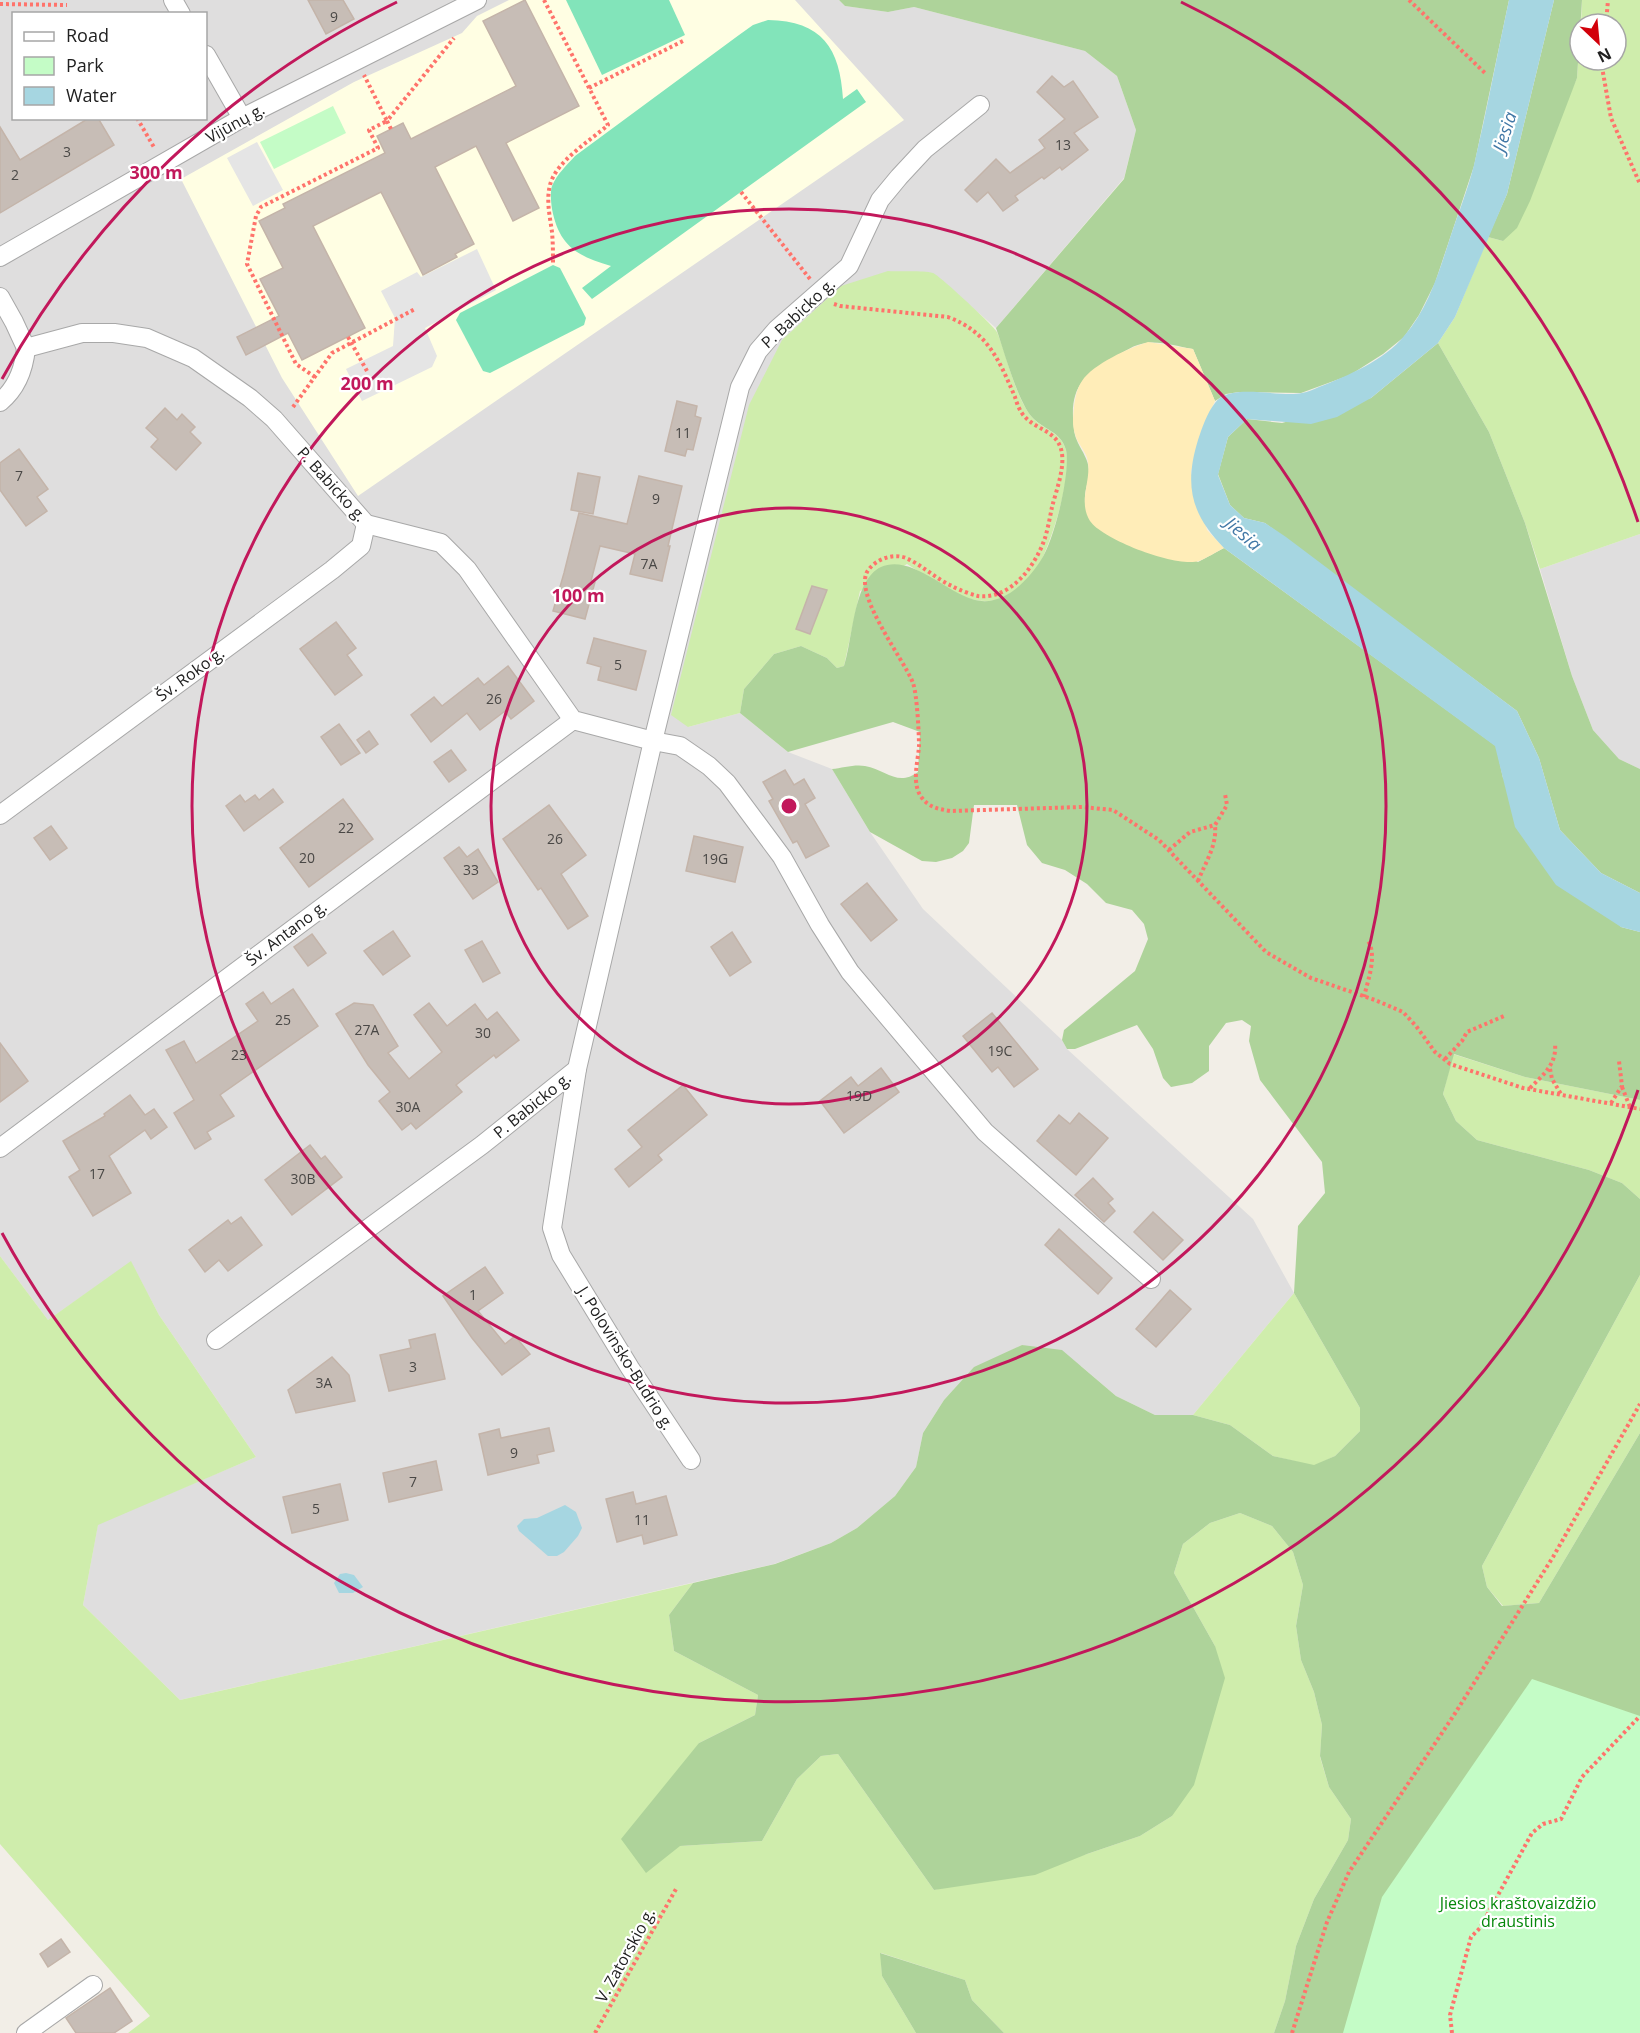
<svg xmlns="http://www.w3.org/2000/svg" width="1640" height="2033" font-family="'Open Sans',sans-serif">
	<rect width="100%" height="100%" fill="#f2eee7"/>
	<g fill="#dfdede" fill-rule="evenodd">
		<path d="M0,0H839L845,6L888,12L914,7L1085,51L1117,76L1136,130L1124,178L996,328L934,274L688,727L740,713L788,752L832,769L870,832L923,909L1062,1040L1067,1049L1253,1219L1294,1293L1193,1415H1155L1116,1396L1081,1366L1022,1345L974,1368L944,1400L923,1433L916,1467L895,1496L857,1528L831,1543L774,1564L180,1700L83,1605L98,1524L256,1457L159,1315L131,1262L48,1320L0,1256ZM14,14H206V118H14Z"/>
		<path d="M1640,534V769L1619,759L1593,730L1572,676L1540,569Z"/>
	</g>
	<path fill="#fffee3" d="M509,0H795L904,120L358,496L282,378L181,179L354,82L462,33L477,16Z"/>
	<g fill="#cfedac">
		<path d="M1582,0H1640V534L1540,569L1525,523L1489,432L1438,343L1455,317L1488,237L1503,241L1577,78L1580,33V60H1616V24H1581Z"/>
		<path d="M888,271C900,272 922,270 933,273C939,275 994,326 997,332C1007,356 1015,396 1031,416C1042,430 1061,431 1066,450C1072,476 1054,532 1043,557C1035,575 1010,600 989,601C960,603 930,578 907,564L860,591L844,666L837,668L827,658L801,646L774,654L744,689L740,713L688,727L671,715L749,405L782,340L841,286Z"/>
		<path d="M1453,1054L1525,1077L1640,1100V1199L1622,1183L1589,1170L1477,1140L1456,1121L1443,1094Z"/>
		<path d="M0,1256L48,1320L131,1261L159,1315L256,1457L98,1525L83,1605L180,1700L693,1583L669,1615L674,1651L758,1695L755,1715L699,1743L680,1846L762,1841L797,1779L821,1756L838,1754L934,1890L1087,1854L1140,1836L1172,1816L1215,1646L1174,1573L1183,1544L1210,1523L1240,1513L1272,1526L1293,1552L1303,1585L1296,1626L1301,1660L1314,1692L1322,1725L1320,1757L1329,1787L1351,1819L1348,1840L1314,1899L1296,1946L1285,2001L1274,2033H1004L972,2000L965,1980L881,1953L882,1976L916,2033H128L150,2016L0,1844Z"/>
		<path d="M1640,1275V1433L1539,1603L1503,1606L1487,1587L1482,1566Z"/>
		<path d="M1294,1293L1360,1408V1431L1335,1456L1314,1466L1273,1456L1230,1425L1193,1415Z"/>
	</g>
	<g fill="#aed39a">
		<path d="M839,0H1509L1474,166L1435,283L1419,315L1404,337L1383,354L1350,375L1301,393L1239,392L1226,394L1215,401L1193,349C1179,347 1160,341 1147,343C1134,344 1124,352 1113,358C1081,377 1069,389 1074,429C1075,445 1089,455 1089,472C1089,483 1084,489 1085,503L1198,562L1224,548L1496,746L1503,778L1621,927L1640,932V1100L1525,1077L1454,1054L1443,1094L1456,1121L1477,1140L1589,1170L1622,1183L1640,1199V1275L1482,1566L1487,1587L1502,1606L1539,1603L1640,1433V2033H1274L1285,2001L1296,1946L1314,1899L1348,1840L1351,1819L1329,1787L1320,1756L1322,1725L1314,1692L1301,1660L1296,1626L1303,1585L1293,1552L1272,1526L1240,1513L1210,1523L1183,1544L1174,1573L1215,1646L1225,1678L1194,1785L1172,1816L1140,1836L1087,1854L1035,1875L934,1890L838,1754L821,1756L797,1779L762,1841L680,1846L646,1873L621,1839L699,1743L755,1715L758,1695L674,1651L669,1615L693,1583L775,1564L831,1543L857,1528L895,1496L916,1467L923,1433L944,1400L974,1367L1022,1345L1062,1350L1116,1396L1155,1415H1193L1230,1425L1273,1456L1314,1465L1335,1456L1360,1431V1408L1294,1293L1298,1226L1325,1193L1322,1162L1260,1080L1249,1041L1251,1026L1242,1020L1226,1023L1209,1046V1071L1192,1083L1171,1087L1163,1078L1153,1049L1137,1025L1075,1049H1067L1062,1040L1064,1030L1135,971L1148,939L1144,924L1132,910L1106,903L1087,884L1065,870L1042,863L1027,845L1017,805H974L969,843L963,851L952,858L936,862L922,861L870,832L832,769C842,768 855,764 865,766C886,770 898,787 918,772L920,732L893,722L788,752L740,713L744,689L774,654L801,646L827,658L837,668L844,666C853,639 853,580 881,567C910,554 945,591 972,599C1001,609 1027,582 1041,560C1054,541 1071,472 1066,450C1061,431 1043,430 1031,416C1017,399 1004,351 996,328L1124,179L1136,130L1117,76L1085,51L914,7L888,12L845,6Z"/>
		<path d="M1554,0H1582L1577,78L1530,201L1517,228L1503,241L1488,237L1507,194Z"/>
		<path d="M1438,343L1489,432L1525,523L1572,676L1593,730L1619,759L1640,769V893L1601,873L1560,830L1539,758L1517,711L1265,523L1244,518L1230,505L1218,474L1228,437L1247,419L1282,423L1371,398Z"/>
		<path d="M880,1953L965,1980L972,2000L1004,2033H916L882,1976Z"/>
	</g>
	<path fill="#ffedb8" d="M1148,342L1193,349L1215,401L1202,429L1191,472L1207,530L1224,548C1216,552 1207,558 1199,561C1177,568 1103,540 1090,521C1077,500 1093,479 1087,458C1085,450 1077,443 1075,434C1072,425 1073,416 1074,407C1075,398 1077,388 1082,381C1093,364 1129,348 1148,342Z"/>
	<g fill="#c4fcc6">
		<path d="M333,106L346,133L274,169L260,142Z"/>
		<path d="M1532,1679L1640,1716V2033H1343L1382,1897Z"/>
	</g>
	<g fill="#82e4ba">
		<path d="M566,0H669L685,35L602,75Z"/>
		<path d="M768,20C822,21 840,48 843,99L857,89L866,102L592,299L582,288L611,266C577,256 559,246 552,209C551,202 550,192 552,186C557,174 567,165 575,156L739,35L753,25Z"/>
		<path d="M553,265L560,268L586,318L584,325L490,373L483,371L456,320L460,313Z"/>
	</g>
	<g fill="#e5e5e5">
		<path d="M257,142L283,190L253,206L227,158Z"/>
		<path d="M477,249L496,290L425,328L437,356L432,367L362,401L346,369L393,346L395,318L381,291L417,272L421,277Z"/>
	</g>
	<g fill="#a6d6e1">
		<path d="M1509,0H1554L1507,194L1455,317L1438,343L1371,398L1337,417L1311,424L1247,419L1228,437L1218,475L1230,505L1244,518L1265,523L1286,537L1517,711L1539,758L1560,830L1601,873L1640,893V932L1621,927L1556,885L1515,827L1495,746L1224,548C1191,514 1184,486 1198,440C1202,428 1207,413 1215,403C1229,382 1280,398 1302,393C1308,392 1314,389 1319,387C1347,376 1385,360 1404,336C1428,309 1439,272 1450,238C1458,214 1468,189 1474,165C1487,110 1497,55 1509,0Z"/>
		<path d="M565,1505L576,1512L582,1528L578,1536L564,1552L557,1556H548L519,1531L517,1526L524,1519L537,1518Z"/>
		<path d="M346,1573L354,1575L363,1587L353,1593H339L334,1583L340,1574Z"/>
	</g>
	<g fill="#c7bdb6" stroke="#c4b4a9" stroke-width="1.5">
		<path d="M308,0H343L354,19L326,34Z"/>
		<path d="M525,0L579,106L506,143L539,208L513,221L476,146L435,167L474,244L455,254L457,257L423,275L381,192L313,226L365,328L302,360L288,333L246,355L237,337L279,316L260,279L283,268L259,221L285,208L283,204L385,153L377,136L403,123L411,139L516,86L483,21Z"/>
		<path d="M1052,76L1064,87L1073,81L1098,117L1074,133L1088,150L1062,170L1060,167L1044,179L1042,177L1015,196L1018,200L1003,211L988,192L977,202L965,190L996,159L1010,173L1045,148L1039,140L1065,119L1037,92Z"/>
		<path d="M89,118H98L114,145L0,213V127L20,160Z"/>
		<path d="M677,401L697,406L695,416L701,418L693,450L687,449L685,456L665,451Z"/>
		<path d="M165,408L177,420L182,414L195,427L190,432L201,443L176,470L151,447L158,439L146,428Z"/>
		<path d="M19,449L48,489L37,497L47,511L26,526L0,490V463Z"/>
		<path d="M578,473L600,477L593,514L571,510Z"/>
		<path d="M639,476L682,486L668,546H670L662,581L630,574L635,554L600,546L591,581L595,582L585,619L553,611L564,573L579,513L627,524Z"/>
		<path d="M812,586L827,590L810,634L796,629Z"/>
		<path d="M336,622L356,648L347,655L362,675L335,695L300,649Z"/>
		<path d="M594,638L646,651L636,690L598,680L601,667L587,663Z"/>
		<path d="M508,666L534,701L511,719L505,711L480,730L467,713L431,742L411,715L434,697L442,706L478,678L484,685Z"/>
		<path d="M339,724L360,753L341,765L321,737Z"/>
		<path d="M369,731L378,744L366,753L357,740Z"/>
		<path d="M451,750L466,770L449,782L434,762Z"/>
		<path d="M785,770L794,785L804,779L815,798L805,804L829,846L806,858L797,841L793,843L769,801L773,799L763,782Z"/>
		<path d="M273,789L283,802L244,831L226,806L240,795L245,802L255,795L259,800Z"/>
		<path d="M343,799L373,839L309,887L280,848Z"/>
		<path d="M549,805L586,855L561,874L588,916L568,929L541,888L538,890L503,839Z"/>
		<path d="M51,826L67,848L50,860L34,838Z"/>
		<path d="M694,836L743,847L735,882L686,871Z"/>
		<path d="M459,847L467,857L478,849L498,882L473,899L444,858Z"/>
		<path d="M867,883L897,920L871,941L841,904Z"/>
		<path d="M393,931L410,956L383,975L364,951Z"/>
		<path d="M732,932L751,962L730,976L711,947Z"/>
		<path d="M312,934L326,953L308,966L294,947Z"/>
		<path d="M482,941L500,973L483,982L465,950Z"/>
		<path d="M293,989L318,1026L220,1095L234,1116L207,1132L211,1139L195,1149L174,1113L194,1100L166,1050L184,1041L196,1063L258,1021L246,1004L263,992L271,1004Z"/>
		<path d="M354,1003L373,1005L398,1046L388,1053L409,1079L442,1052L414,1015L429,1003L447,1026L475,1004L487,1020L497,1012L519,1040L496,1058L494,1055L456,1085L462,1092L416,1129L411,1123L402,1130L379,1101L390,1092L368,1065L336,1014Z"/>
		<path d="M992,1013L1038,1069L1014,1087L998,1067L992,1072L963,1036Z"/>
		<path d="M0,1043L28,1081L0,1102Z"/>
		<path d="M881,1068L899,1092L844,1133L820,1101L851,1077L858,1086Z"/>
		<path d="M683,1085L707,1115L658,1155L662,1160L629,1187L615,1169L642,1147L628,1130Z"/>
		<path d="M130,1095L145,1115L154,1109L167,1127L151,1139L145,1130L109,1156L131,1193L93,1216L69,1177L80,1170L63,1141L105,1116L104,1114Z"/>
		<path d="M1079,1113L1108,1138L1076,1175L1037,1141L1059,1115L1070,1124Z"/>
		<path d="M310,1145L321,1159L325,1156L342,1177L292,1215L265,1180Z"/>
		<path d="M1093,1178L1113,1199L1108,1203L1115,1211L1104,1222L1075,1195Z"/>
		<path d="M1153,1212L1183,1240L1163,1260L1134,1232Z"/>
		<path d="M241,1217L262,1245L228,1271L219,1260L205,1272L189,1250L228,1220L231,1224Z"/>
		<path d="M1059,1229L1112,1278L1098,1294L1045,1245Z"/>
		<path d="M485,1267L503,1293L478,1311L505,1344L515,1336L530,1354L502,1375L472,1338L443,1296Z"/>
		<path d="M1170,1290L1191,1309L1156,1347L1136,1329Z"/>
		<path d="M435,1334L445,1379L389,1391L380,1355L411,1348L409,1340Z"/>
		<path d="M332,1357L349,1375L355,1401L296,1413L288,1390Z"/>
		<path d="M549,1428L554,1451L537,1455L539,1463L488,1475L479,1434L499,1429L501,1438Z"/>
		<path d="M436,1461L442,1490L389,1502L383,1473Z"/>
		<path d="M340,1484L348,1520L292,1533L283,1497Z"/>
		<path d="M633,1492L636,1504L666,1496L677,1535L644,1544L642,1535L617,1542L606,1499Z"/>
		<path d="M61,1939L70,1952L48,1967L40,1954Z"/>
		<path d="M110,1988L132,2021L114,2033H76L66,2018Z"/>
	</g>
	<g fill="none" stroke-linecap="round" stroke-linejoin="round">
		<g stroke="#a8a8a8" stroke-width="20">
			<g id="street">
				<path d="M173,0L181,14"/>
				<path d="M206,55L242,118"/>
				<path d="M0,257L242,118L477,0"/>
				<path d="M0,297L14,322L26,348"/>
				<path d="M26,348L82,333H114L147,338L193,358L250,398L274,419L366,524L441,543L467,569L573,720L653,741L680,746L709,766L727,783L782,857L820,925L850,972L985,1132L1151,1279"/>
				<path d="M0,402C17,388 24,369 26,348"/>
				<path d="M0,815L332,570L361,546L366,524"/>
				<path d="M577,1069L552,1228L561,1255L630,1368L691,1460"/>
				<path d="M0,1148L573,720"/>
				<path d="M216,1340L482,1145L577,1069L653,741L740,387L758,351L777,329L849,266L880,200L899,177L925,149L980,105"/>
				<path d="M26,2033L93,1985"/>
			</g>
		</g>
		<g stroke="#ff736b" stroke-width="4" stroke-dasharray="3 3" stroke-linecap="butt">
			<path d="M544,0L608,125C590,141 556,161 550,185C546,201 550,217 552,232C553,243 553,254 553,265"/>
			<path d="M1409,0L1486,74"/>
			<path d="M0,4L67,5"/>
			<path d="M1606,24L1608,0"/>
			<path d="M1603,60L1602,67L1611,118L1640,184"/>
			<path d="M589,88L683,41"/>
			<path d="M137,118L155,149"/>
			<path d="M391,129L387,121L454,38"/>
			<path d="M741,192L810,279"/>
			<path d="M834,304L840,306L948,317C988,332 999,360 1015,397C1017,404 1020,412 1025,417C1037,430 1056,431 1061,449C1066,466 1056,491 1052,507C1050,517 1048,528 1045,538C1036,565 1011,600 978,596C970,594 959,590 952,586C936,579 922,565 906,558C893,553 877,559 869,569C850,591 904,659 913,683C917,694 919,733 919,746C918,762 911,784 922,798C930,808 939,809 950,811L1082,807L1113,810L1159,840L1266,952L1311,978L1375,1000L1403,1012L1416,1026L1435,1052L1450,1064L1523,1088L1640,1109"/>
			<path d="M348,337L367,371"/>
			<path d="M315,377L296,364L247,264L256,216L261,207L378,148L369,130L387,121L364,75"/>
			<path d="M293,407L332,353L415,309"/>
			<path d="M1169,850L1190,832L1215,825L1227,805L1225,794"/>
			<path d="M1198,881C1205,863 1217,846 1215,826"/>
			<path d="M1364,997C1368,979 1378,955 1367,939"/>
			<path d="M1445,1059L1462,1041L1467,1032L1504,1016"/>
			<path d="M1550,1069L1552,1079L1561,1094"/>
			<path d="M1622,1087L1630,1107"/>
			<path d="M1530,1088C1543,1075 1557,1064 1555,1044"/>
			<path d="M1611,1103L1622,1086L1619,1061"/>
			<path d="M595,2033L676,1889"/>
			<path d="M1292,2033L1327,1922L1349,1872L1454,1715L1553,1557L1640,1404"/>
			<path d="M1452,2033L1450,2015L1471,1937L1480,1928L1532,1833L1543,1824L1561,1819L1582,1777L1640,1716"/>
		</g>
		<use href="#street" stroke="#fff" stroke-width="18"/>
	</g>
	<g fill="none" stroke="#c2185b" stroke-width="3">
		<circle cx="789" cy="806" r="298"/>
		<circle cx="789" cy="806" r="597"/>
		<path d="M1638 1090A895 895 0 0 1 2 1233M2 379A895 895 0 0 1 397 2M1181 2A895 895 0 0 1 1638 522"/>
	</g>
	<g text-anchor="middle" stroke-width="4.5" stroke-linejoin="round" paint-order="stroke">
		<g font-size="14" fill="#4a4846">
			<text x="334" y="22">9</text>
			<text x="1063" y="150">13</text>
			<text x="67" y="157">3</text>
			<text x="15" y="180">2</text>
			<text x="683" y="438">11</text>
			<text x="19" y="481">7</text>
			<text x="656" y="504">9</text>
			<text x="649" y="569">7A</text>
			<text x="618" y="670">5</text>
			<text x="494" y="704">26</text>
			<text x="346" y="833">22</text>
			<text x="555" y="844">26</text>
			<text x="307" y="863">20</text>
			<text x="715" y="864">19G</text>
			<text x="471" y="875">33</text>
			<text x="283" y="1025">25</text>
			<text x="367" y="1035">27A</text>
			<text x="483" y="1038">30</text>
			<text x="1000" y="1056">19C</text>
			<text x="239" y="1060">23</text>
			<text x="859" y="1101">19D</text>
			<text x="408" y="1112">30A</text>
			<text x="97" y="1179">17</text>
			<text x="303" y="1184">30B</text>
			<text x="473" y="1300">1</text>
			<text x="413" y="1372">3</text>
			<text x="324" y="1388">3A</text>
			<text x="514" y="1458">9</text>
			<text x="413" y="1487">7</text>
			<text x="316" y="1514">5</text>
			<text x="642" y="1525">11</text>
		</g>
		<g font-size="16" fill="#212121" stroke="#fff">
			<text transform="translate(235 123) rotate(-29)" y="6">Vijūnų g.</text>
			<text transform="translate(798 313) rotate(-43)" y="6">P. Babicko g.</text>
			<text transform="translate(332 484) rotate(48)" y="6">P. Babicko g.</text>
			<text transform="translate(190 674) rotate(-36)" y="6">Šv. Roko g.</text>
			<text transform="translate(286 933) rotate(-37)" y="6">Šv. Antano g.</text>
			<text transform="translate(532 1105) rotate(-39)" y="6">P. Babicko g.</text>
			<text transform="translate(626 1358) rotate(58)" y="6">J. Polovinsko-Budrio g.</text>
			<text transform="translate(625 1955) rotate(-61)" y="6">V. Zatorskio g.</text>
		</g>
		<g font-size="16" fill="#06880b" stroke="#fff">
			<text x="1518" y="1909">Jiesios kraštovaizdžio<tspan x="1518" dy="18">draustinis</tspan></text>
		</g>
		<g font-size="18" font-style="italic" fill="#4278a6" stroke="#fff">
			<text transform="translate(1505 132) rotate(-72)" y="6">Jiesia</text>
			<text transform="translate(1243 534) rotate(41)" y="6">Jiesia</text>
		</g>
	</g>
	<circle cx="789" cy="806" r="9" fill="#c2185b" stroke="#fff" stroke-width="3"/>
	<g font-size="18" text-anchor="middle" font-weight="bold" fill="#c2185b" stroke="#fff" stroke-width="4.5" stroke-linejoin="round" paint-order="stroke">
		<text x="156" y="179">300 m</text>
		<text x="367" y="390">200 m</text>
		<text x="578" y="602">100 m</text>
	</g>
	<rect x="12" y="12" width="195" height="108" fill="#ffffff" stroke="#a6a6a6" stroke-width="1.5"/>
	<rect x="24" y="32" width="30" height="9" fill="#ffffff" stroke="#a6a6a6" stroke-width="1.5"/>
	<text x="66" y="42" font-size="18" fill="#212121">Road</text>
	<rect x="24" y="57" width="30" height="18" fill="#c4fcc6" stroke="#a6a6a6" stroke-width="1.5"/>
	<text x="66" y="72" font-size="18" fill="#212121">Park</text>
	<rect x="24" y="87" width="30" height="18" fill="#a6d6e1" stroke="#a6a6a6" stroke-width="1.5"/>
	<text x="66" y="102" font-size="18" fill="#212121">Water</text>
	<g transform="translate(1598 42) rotate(154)"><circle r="28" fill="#ffffff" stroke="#a6a6a6" stroke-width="1.5"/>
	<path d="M0-4.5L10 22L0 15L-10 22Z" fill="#d2000a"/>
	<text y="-9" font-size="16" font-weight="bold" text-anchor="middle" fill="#212121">N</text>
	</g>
</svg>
